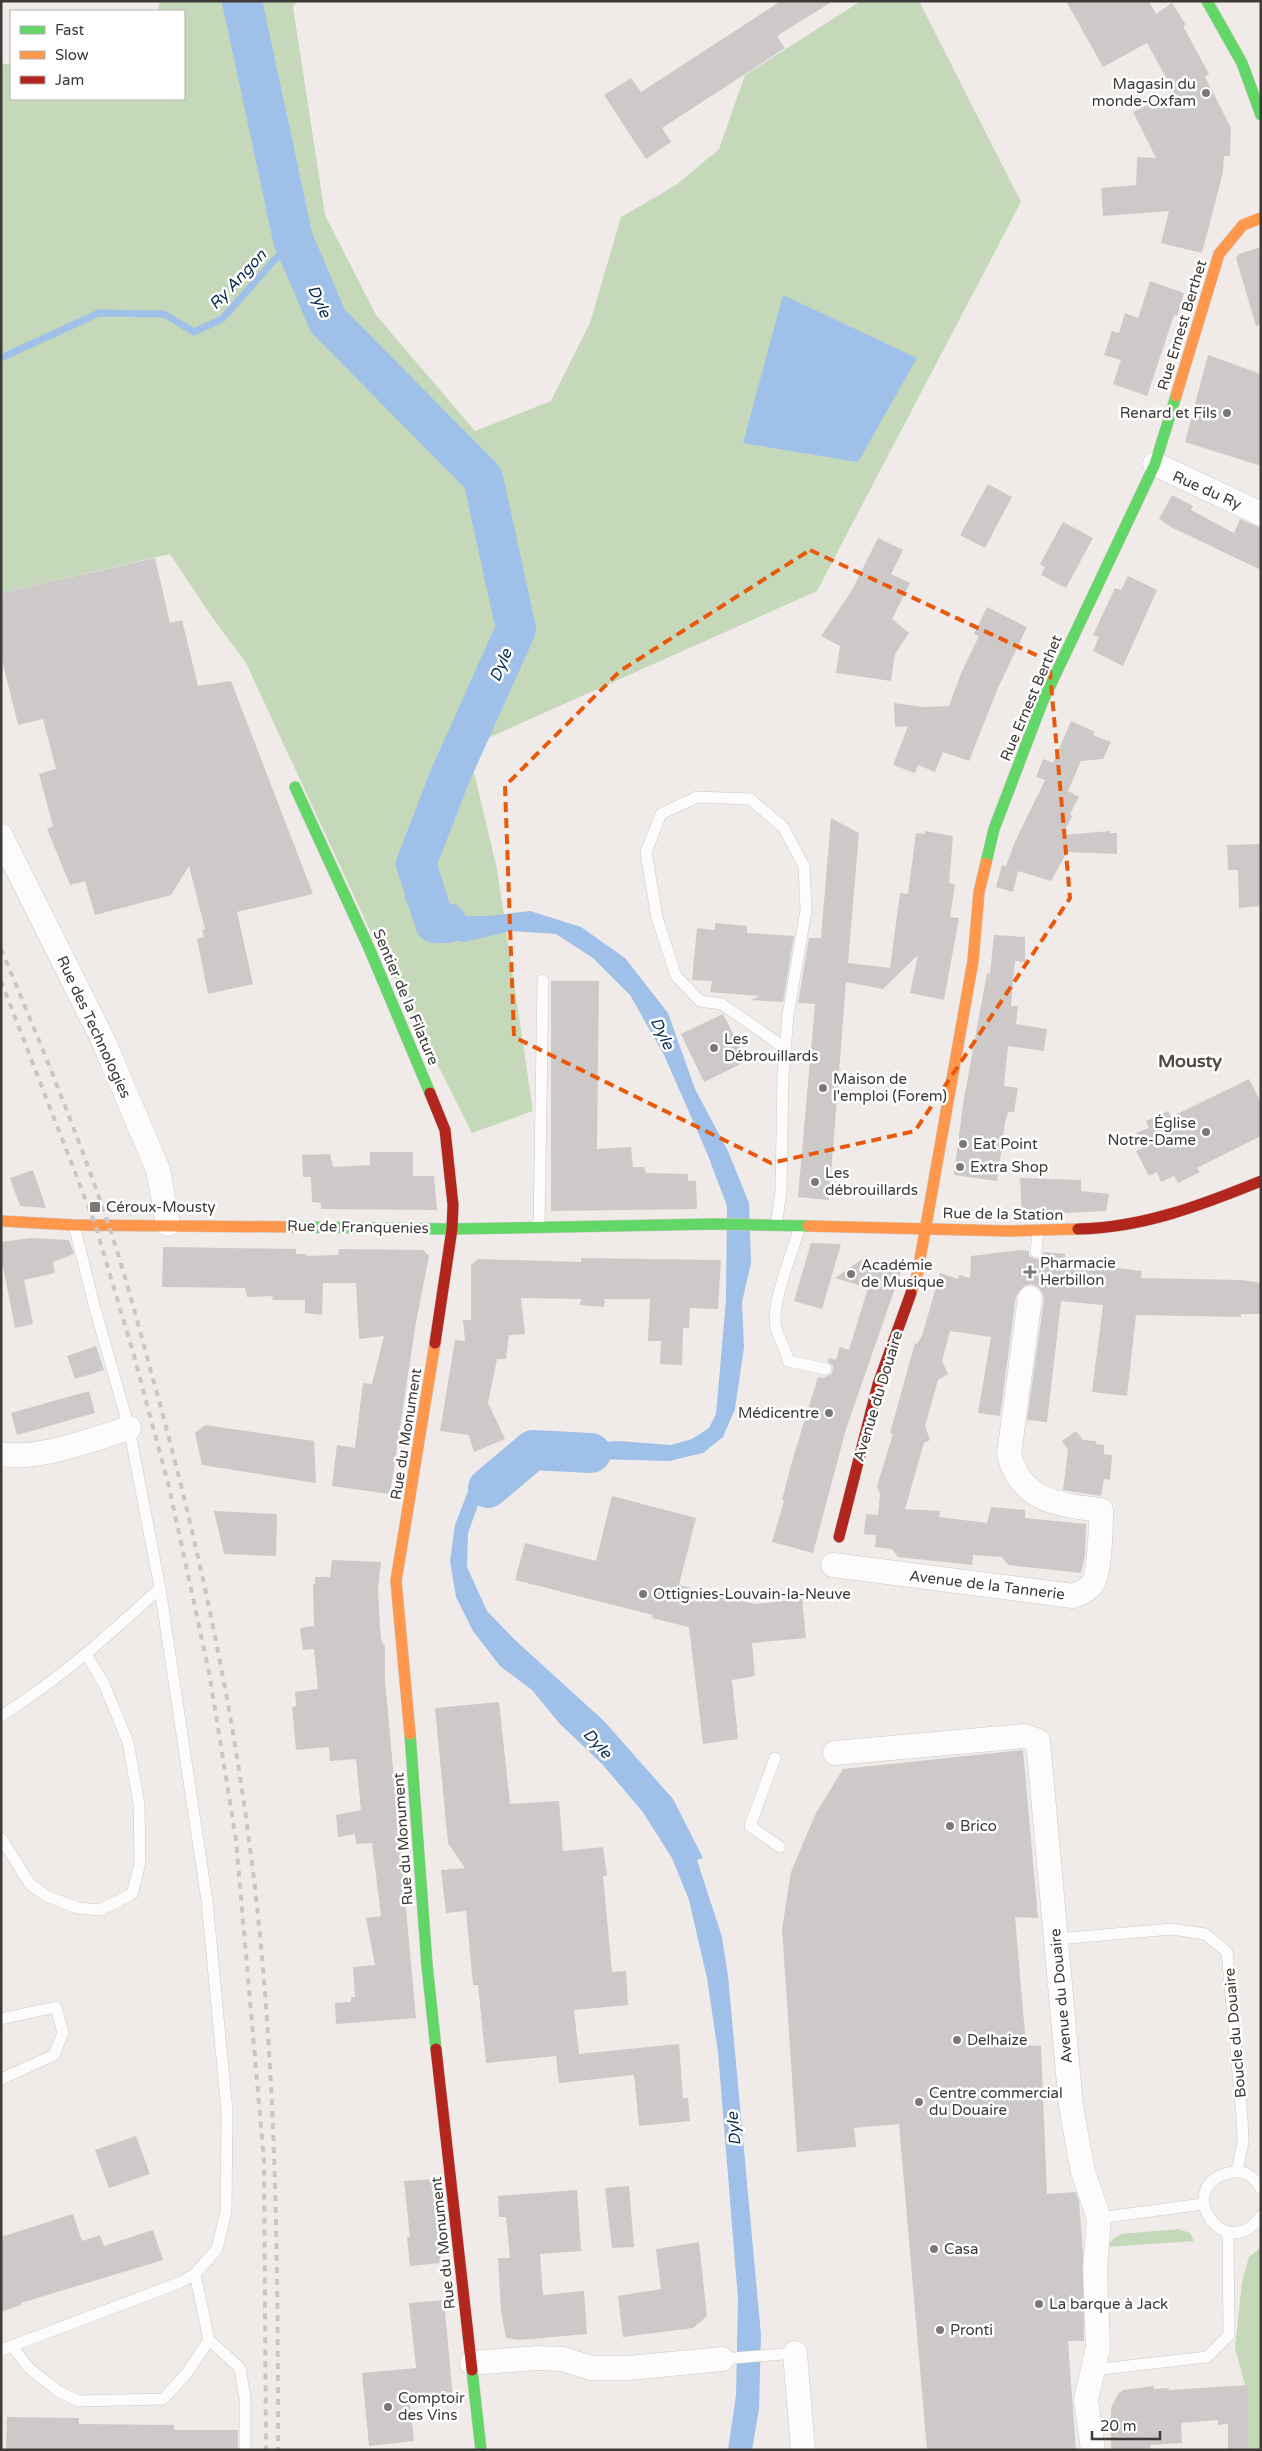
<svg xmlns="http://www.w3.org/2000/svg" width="1262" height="2451" font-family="'Varela Round',sans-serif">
	<rect width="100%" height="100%" fill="#f0ebe8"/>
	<g fill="#c5d9ba">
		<path d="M160,1H297L293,7L325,215L376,315L475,431L551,401L590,323L621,217L676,185L719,149L745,75L861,1H919L1021,202L817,591L468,747L497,869L533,1111L472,1133L367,924L246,663L212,617L170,554L1,593V63L11,65V99H184V11H158Z"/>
		<path d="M1179,2229L1190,2233L1194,2241L1107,2247L1113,2239L1121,2234Z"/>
		<path d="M1261,2247V2450H1247L1246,2388L1235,2348L1242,2282L1249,2257Z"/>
	</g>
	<g fill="#9fc0e8">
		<path d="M783,295L917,358L858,462L743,443Z"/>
		<path d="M427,878L428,891L438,909L459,916H488L530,911L581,927L625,958L668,1013L695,1089L728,1151L749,1203L751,1263L742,1302L744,1347L735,1409L723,1437L703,1453L669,1461L556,1458L510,1474L480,1500L468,1533L467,1567L487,1611L515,1640L604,1721L673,1799L703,1858L697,1860L722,1937L728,1976L761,2335L759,2409L752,2450H728L736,2395L738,2299L718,2052L707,1978L689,1900L672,1858L642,1811L602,1764L560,1724L532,1690L500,1666L473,1631L456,1597L450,1561L455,1525L470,1486L502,1463L547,1447L618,1441L671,1445L692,1439L709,1428L716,1414L720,1369L726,1299L727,1206L707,1153L664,1055L630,995L593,958L556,934L511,931L464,942L423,932L404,897Z"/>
	</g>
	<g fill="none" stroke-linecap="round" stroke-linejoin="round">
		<path stroke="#9fc0e8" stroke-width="7" d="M1,358L99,313L164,314L194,332L222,319L293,239"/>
		<g stroke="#9fc0e8" stroke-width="40">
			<path d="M242,1L293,239L328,321L483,478L516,629L450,776L416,864L435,923H447"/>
			<path d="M488,1488L533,1450L591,1453"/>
		</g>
	</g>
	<g fill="#cdc9c9">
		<path d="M781,1H833L777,36L785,48L662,128L671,142L646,159L604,95L631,78L641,92Z"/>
		<path d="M1066,1H1149L1156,14L1172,3L1186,25L1183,26L1209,74L1205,77L1231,128L1230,156H1224L1223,172L1202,253L1161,243L1169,211L1103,216L1101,188L1136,185L1137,157L1156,158L1133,112L1174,92L1147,43L1103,67Z"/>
		<path d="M1261,247V325L1256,326L1236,258L1239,254Z"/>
		<path d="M1150,281L1184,293L1177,316L1174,315L1147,396L1113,384L1121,360L1104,355L1112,331L1119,333L1125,313L1138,318Z"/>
		<path d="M1208,355L1261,374V466L1185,442Z"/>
		<path d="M988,484L1012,497L985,548L960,535Z"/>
		<path d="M1172,495L1193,506L1191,510L1234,533L1240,519L1261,528V570L1173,528L1159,519Z"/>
		<path d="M1063,522L1093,538L1066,588L1041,575L1045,567L1040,564Z"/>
		<path d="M878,538L903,550L891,574L910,583L892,619L909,633L895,654L891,681L836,673L840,646L821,636L851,592Z"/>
		<path d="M155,558L170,623L182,620L198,686L231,681L313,894L237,912L253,984L208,994L197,939L204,937L202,930L205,929L189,866L171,895L95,915L85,881L70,885L47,829L53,826L39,774L56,769L43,719L18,725L1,656V593Z"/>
		<path d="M1128,576L1157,590L1123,666L1093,651L1099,637L1093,635L1115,588L1121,590Z"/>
		<path d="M987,607L1027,627L998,688L969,761L943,752L935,772L918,765L915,773L893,765L908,726L895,727L894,703L923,707L949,706L962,671L979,636L974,634Z"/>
		<path d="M1071,721L1095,732L1093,735L1111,742L1103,759L1081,761L1068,791L1079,797L1070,814L1072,816L1063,835L1110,831V833H1117V854L1067,852L1051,881L1018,871L1013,892L996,887L1002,865L1006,866L1014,844L1045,780L1036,777L1043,759L1053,763Z"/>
		<path d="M831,818L859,833L848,963L890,968L900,893L908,894L916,833L925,834V831L953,836L949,883L955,884L950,917L959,918L944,1000L910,993L918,955L883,989L846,982L829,1200L798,1197L815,1004L798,1003L809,938H821Z"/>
		<path d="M1261,844L1260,906L1239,908L1238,870H1228L1227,845Z"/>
		<path d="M715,923L747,926V933L794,936L783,1002L751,1000L759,996L710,992L712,981L692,980L697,928L715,930Z"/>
		<path d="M994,935L1025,937V962L1015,961L1011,1006H1018L1016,1024L1047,1029L1044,1051L1008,1046L1004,1086L1018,1088L1014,1112H1008L1005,1123L997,1181L954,1175L963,1104L987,973L990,974Z"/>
		<path d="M551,981H599L597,1149L631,1147L633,1167H644L646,1173L688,1174V1181H696L697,1209L551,1211Z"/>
		<path d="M723,1014L747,1061L704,1082L681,1034Z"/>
		<path d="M1249,1079L1261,1103V1136L1197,1168L1200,1172L1178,1183L1174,1176L1161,1182L1157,1172L1149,1176L1136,1151L1143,1148L1136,1133L1149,1128L1146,1121L1168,1111L1171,1117Z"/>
		<path d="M370,1152H413V1176H434L437,1210L321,1209V1203L312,1202L311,1177H303L302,1155L330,1154L333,1167L370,1165Z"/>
		<path d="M33,1170L46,1208L20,1206L10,1178Z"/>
		<path d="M1020,1178L1081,1180V1191L1109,1194L1106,1211L1022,1215Z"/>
		<path d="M31,1238L69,1240L74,1254L53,1262L55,1273L24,1280L33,1324L15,1328L3,1266H1V1242Z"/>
		<path d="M811,1243L841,1244L822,1309L794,1301Z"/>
		<path d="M163,1247L296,1249V1254H306V1256L338,1255L339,1249L423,1250L429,1256L415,1328L390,1494L332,1486L337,1445L355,1448L363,1383L372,1384L384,1336L359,1339L356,1283H323L322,1315L305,1313V1300H272L273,1296L247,1297L245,1288L162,1287Z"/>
		<path d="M1019,1250L1029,1251V1256L1035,1259H1040L1044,1252L1065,1254V1259L1085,1260V1264L1142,1271L1141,1278L1241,1280L1261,1283V1314H1241V1317L1136,1315L1127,1396L1092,1392L1103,1305L1061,1301L1047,1422L1027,1420L1044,1299L1042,1292L1038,1287L1031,1284L1024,1286L1016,1296L1000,1416L978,1413L991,1337L950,1331L942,1361L948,1374L938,1380L925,1426L930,1440L924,1443L905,1509L940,1511L939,1517L987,1523L991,1507L1025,1510V1518L1086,1524L1085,1555L1081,1573L1008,1565L1002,1557L973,1555L972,1565L898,1557L892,1549L875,1547L876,1535L864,1534L866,1514L878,1515L880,1494L877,1486L893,1434L890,1433L915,1343L917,1344L922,1336L940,1273L958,1279L959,1275L970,1278L971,1256Z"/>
		<path d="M867,1256L872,1262L901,1271L846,1429L813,1553L772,1542L784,1501L782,1500L793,1458L818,1377L823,1378L832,1374L833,1366L828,1362L829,1358L836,1360L840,1347L849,1350L868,1288L835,1278Z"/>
		<path d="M581,1258L721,1260L718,1309L690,1308L689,1328H683L682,1365L660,1364L661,1341H648L650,1299H605L604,1307L580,1305L581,1299L521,1298L525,1334L509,1335L506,1359H497L488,1403L505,1439L474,1452L469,1435L440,1431L455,1340L465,1341L463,1320H471V1265L478,1259L581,1262Z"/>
		<path d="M96,1346L104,1370L75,1379L67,1356Z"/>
		<path d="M89,1391L95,1413L17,1435L11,1413Z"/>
		<path d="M205,1425L314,1441L316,1483L202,1465L195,1433Z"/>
		<path d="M1076,1431L1083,1440L1096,1441V1444L1104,1445V1454L1112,1455L1110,1480L1104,1479L1101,1496L1063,1490L1068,1450L1062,1441Z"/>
		<path d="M612,1496L696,1518L679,1585L755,1604L802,1599L806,1638L752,1643L755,1676L732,1680L738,1739L703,1744L689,1627L652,1618L653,1615L515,1580L525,1543L596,1561Z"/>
		<path d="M214,1511L277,1514L276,1556L224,1554Z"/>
		<path d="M332,1560L381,1562L378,1588L380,1628L382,1643L385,1645V1680L416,2018L336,2024L335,2003L351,2002V1997H355L353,1967L375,1965L366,1918L381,1916L372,1843L356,1844L355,1834L338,1837L336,1815L361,1810L356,1759L330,1761L329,1747L296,1750L292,1707L296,1706L295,1692L318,1689L314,1649L303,1650L300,1628L314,1626L313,1584H315V1577H330Z"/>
		<path d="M499,1702L510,1804L559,1801L563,1851L603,1847L607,1876H603L612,1972L626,1971L628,2005L574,2010L579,2054L679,2044L683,2098H688L690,2121L639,2126L634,2075L559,2083L556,2056L486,2063L478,1985H473L466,1911L446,1913L441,1870L465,1868L448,1843L435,1708Z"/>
		<path d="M1023,1750L1038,1918L1015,1917L1026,2045L1041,2046L1047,2194L1076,2192L1079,2201L1083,2252L1084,2341H1068L1076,2450H927L899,2124L854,2128L856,2147L797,2152L782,1929L791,1872L816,1813L843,1769Z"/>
		<path d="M136,2136L150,2174L109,2188L95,2150Z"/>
		<path d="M433,2179L441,2263L410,2266L407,2237H410L404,2181Z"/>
		<path d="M629,2186L634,2247L612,2248L605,2188Z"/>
		<path d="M577,2190L581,2251L540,2254L543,2295L584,2291L587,2334L520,2340L506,2338L501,2311L498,2258H510L506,2217H499L498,2196Z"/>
		<path d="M73,2214L82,2241L100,2235L104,2246L153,2230L163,2260L21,2303V2305L1,2312V2237Z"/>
		<path d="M699,2242L707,2316L693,2328L623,2337L618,2296L661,2289L656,2249Z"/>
		<path d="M444,2300L453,2398L410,2402L414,2441L369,2446L362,2373L416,2368L409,2303Z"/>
		<path d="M1248,2385L1247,2450H1228V2424L1218,2425V2420L1181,2423L1182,2443L1150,2445V2450H1111V2408L1118,2394L1123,2390L1154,2386V2389L1169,2388V2390Z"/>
		<path d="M7,2417L79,2418V2424L174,2425V2430H238V2450H6Z"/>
	</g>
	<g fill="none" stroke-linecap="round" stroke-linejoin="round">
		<g stroke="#ccc9c6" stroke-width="12">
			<g id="lane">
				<path d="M776,1225L781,1192L783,1074L788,1015L806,910L804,866L783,827L750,799L697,797L661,814L646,852L657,918L676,976L700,1001L722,1004L785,1048"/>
				<path d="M539,1227L543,980"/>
				<path d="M800,1227C793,1250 770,1306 776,1328C779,1340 786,1348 788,1361L826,1369"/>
				<path d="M1036,1252L1038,1231"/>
				<path d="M1,1716C60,1679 110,1634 160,1588"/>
				<path d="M775,1758L750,1826L780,1847"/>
				<path d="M1,1838L30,1884L46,1896L78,1908L100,1910L132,1894L140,1863L139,1804L128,1742L104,1684L86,1654"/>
				<path d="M1057,1939L1172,1929L1205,1934L1227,1952L1242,2116L1243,2142L1237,2171"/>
				<path d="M1,2019L56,2007L63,2033L54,2055L1,2079"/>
				<path d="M1261,2189C1256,2179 1246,2170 1234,2172C1169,2182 1224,2268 1261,2216"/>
				<path d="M1099,2218L1203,2204"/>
				<path d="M195,2274L209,2340L240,2368L245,2398V2450"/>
				<path d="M12,2346L29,2368L58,2391L78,2401L163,2399L187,2373L209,2340"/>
				<path d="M1,2350L181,2282L195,2274L217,2249L226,2211L227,2111L207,1901L160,1588L129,1428L94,1305L74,1225"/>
				<path d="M722,2359L795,2353"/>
				<path d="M1093,2370L1207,2357L1229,2335L1228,2232"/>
			</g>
		</g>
		<g stroke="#ccc9c6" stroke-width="25">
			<g id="street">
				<path d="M1155,464L1261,514"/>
				<path d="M1,836L103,1040L158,1170L168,1224"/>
				<path d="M1,1454C37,1461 94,1439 129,1428"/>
				<path d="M833,1565L1073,1596C1081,1593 1091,1589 1094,1581C1100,1568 1101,1525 1101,1510C1061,1505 1020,1502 1009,1454L1030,1298"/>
				<path d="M835,1753L1025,1736L1038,1741L1071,2106L1083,2172L1099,2218L1095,2269L1098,2347L1086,2400L1093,2450"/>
				<path d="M795,2353L803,2450"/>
				<path d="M472,2363L537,2358L563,2359L591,2368H629L722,2359"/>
			</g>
		</g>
		<g stroke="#ccc9c6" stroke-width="12">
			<g id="fast">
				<path d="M1207,1L1242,63L1261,115"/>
				<path d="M295,787L369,948L430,1093"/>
				<path d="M986,863L994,829L1042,703L1155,464L1176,396"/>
				<path d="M297,1227L452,1229L715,1224L808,1226"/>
				<path d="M410,1734L427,1965L436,2049"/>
				<path d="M472,2370L481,2450"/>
			</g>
		</g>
		<g stroke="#ccc9c6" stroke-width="12">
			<g id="slow">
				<path d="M1176,396L1219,254L1243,225L1261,218"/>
				<path d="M1,1221L74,1225L297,1227"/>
				<path d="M808,1226L1010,1231L1078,1229"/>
				<path d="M911,1293L917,1276L973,961L979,892L986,863"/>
				<path d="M410,1734L396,1581L435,1343"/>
			</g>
		</g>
		<g stroke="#ccc9c6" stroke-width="12">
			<g id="jam">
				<path d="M430,1093L445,1130L453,1205L452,1229L435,1343"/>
				<path d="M1078,1229C1142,1228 1202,1205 1261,1181"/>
				<path d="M839,1537L878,1384L911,1293"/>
				<path d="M436,2049L472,2370"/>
			</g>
		</g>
		<use href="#lane" stroke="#fdfcfc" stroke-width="11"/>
		<use href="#street" stroke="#fdfcfc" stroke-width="24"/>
		<use href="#fast" stroke="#63d668" stroke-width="11"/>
		<use href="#slow" stroke="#ff974d" stroke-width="11"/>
		<use href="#jam" stroke="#b3261e" stroke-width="11"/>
		<g stroke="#c8c6c6" stroke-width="4" stroke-dasharray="6 6" stroke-linecap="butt">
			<path d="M1,949C39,1039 76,1130 108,1223C126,1276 140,1332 155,1386C196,1535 229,1687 249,1840C276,2042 278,2246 278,2450"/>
			<path d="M1,981L95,1224L133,1352L169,1487L209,1672L236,1840L264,2161L266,2450"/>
		</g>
	</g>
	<path fill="none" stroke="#e8590c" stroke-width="4" stroke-dasharray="10 6" stroke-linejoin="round" d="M810,550L1049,661L1070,898L915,1131L771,1163L514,1037L505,786L620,671Z"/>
	<g fill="#7c7875" stroke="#fff" stroke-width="2">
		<circle cx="1206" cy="93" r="5"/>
		<circle cx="1227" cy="413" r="5"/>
		<circle cx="714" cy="1048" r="5"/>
		<circle cx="823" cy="1088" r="5"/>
		<circle cx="1206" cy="1132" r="5"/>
		<circle cx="963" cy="1144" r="5"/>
		<circle cx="960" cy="1167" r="5"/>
		<circle cx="815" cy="1182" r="5"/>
		<rect x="89" y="1201" width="12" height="12" rx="2.5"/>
		<path d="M1027.5 1264.5h5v5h5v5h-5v5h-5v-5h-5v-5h5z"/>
		<circle cx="851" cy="1274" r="5"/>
		<circle cx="829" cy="1413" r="5"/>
		<circle cx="643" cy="1594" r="5"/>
		<circle cx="950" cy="1826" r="5"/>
		<circle cx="957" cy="2040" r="5"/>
		<circle cx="919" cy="2102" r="5"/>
		<circle cx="934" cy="2249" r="5"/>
		<circle cx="1039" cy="2304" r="5"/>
		<circle cx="940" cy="2330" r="5"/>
		<circle cx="388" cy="2407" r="5"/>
	</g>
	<g text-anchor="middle" stroke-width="5" stroke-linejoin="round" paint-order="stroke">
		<g font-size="15" fill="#3d3a37" stroke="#fff" text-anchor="start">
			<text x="1196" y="89" text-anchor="end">Magasin du<tspan x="1196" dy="17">monde-Oxfam</tspan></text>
			<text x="1217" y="418" text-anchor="end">Renard et Fils</text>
			<text x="724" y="1044">Les<tspan x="724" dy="17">Débrouillards</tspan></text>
			<text x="833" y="1084">Maison de<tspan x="833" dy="17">l'emploi (Forem)</tspan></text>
			<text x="1196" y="1128" text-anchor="end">Église<tspan x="1196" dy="17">Notre-Dame</tspan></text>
			<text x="973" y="1149">Eat Point</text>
			<text x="970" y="1172">Extra Shop</text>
			<text x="825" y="1178">Les<tspan x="825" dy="17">débrouillards</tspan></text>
			<text x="106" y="1212">Céroux-Mousty</text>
			<text x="1040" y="1268">Pharmacie<tspan x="1040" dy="17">Herbillon</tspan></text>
			<text x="861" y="1270">Académie<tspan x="861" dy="17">de Musique</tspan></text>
			<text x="819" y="1418" text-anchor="end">Médicentre</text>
			<text x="653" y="1599">Ottignies-Louvain-la-Neuve</text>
			<text x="960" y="1831">Brico</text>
			<text x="967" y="2045">Delhaize</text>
			<text x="929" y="2098">Centre commercial<tspan x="929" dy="17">du Douaire</tspan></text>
			<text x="944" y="2254">Casa</text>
			<text x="1049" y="2309">La barque à Jack</text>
			<text x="950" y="2335">Pronti</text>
			<text x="398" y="2403">Comptoir<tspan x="398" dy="17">des Vins</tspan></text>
		</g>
		<g font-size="15" fill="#3d3a37" stroke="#fff">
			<text transform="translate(1182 325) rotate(-73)" y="5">Rue Ernest Berthet</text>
			<text transform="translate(1207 490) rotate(24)" y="5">Rue du Ry</text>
			<text transform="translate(1031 698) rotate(-67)" y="5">Rue Ernest Berthet</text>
			<text transform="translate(406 997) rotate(67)" y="5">Sentier de la Filature</text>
			<text transform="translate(94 1027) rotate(65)" y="5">Rue des Technologies</text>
			<text transform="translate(1003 1214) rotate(1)" y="5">Rue de la Station</text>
			<text transform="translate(358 1227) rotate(1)" y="5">Rue de Franquenies</text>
			<text transform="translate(878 1396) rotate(-73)" y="5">Avenue du Douaire</text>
			<text transform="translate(406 1434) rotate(-81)" y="5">Rue du Monument</text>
			<text transform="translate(987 1585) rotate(7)" y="5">Avenue de la Tannerie</text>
			<text transform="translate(403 1839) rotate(-94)" y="5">Rue du Monument</text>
			<text transform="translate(1061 1996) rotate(-95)" y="5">Avenue du Douaire</text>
			<text transform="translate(1235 2033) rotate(-95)" y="5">Boucle du Douaire</text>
			<text transform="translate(443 2243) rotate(-96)" y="5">Rue du Monument</text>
		</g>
		<g font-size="16" font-style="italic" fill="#082b50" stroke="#fff">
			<text transform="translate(237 279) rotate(-47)" y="6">Ry Angon</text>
			<text transform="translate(320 301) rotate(65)" y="6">Dyle</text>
			<text transform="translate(500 665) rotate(-67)" y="6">Dyle</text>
			<text transform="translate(663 1033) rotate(64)" y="6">Dyle</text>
			<text transform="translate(598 1743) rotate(48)" y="6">Dyle</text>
			<text transform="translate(733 2129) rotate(-95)" y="6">Dyle</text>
		</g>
		<g font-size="18" font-weight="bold" fill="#524b45" stroke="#fff">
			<text x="1190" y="1067">Mousty</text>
		</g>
	</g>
	<rect width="1262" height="2451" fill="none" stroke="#3d3a37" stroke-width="5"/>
	<rect x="10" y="10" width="175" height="90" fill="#ffffff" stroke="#b1b0af"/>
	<rect x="20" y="26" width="25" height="8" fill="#63d668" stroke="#b1b0af"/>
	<text x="55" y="35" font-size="15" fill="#3d3a37">Fast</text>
	<rect x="20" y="51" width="25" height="8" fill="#ff974d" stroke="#b1b0af"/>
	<text x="55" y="60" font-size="15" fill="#3d3a37">Slow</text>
	<rect x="20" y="76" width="25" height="8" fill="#b3261e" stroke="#b1b0af"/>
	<text x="55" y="85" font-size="15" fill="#3d3a37">Jam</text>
	<path d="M1092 2431v8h68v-8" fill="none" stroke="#3d3a37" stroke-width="2.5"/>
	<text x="1100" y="2431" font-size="15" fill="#3d3a37" stroke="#ffffff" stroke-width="4" paint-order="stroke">20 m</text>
</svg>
